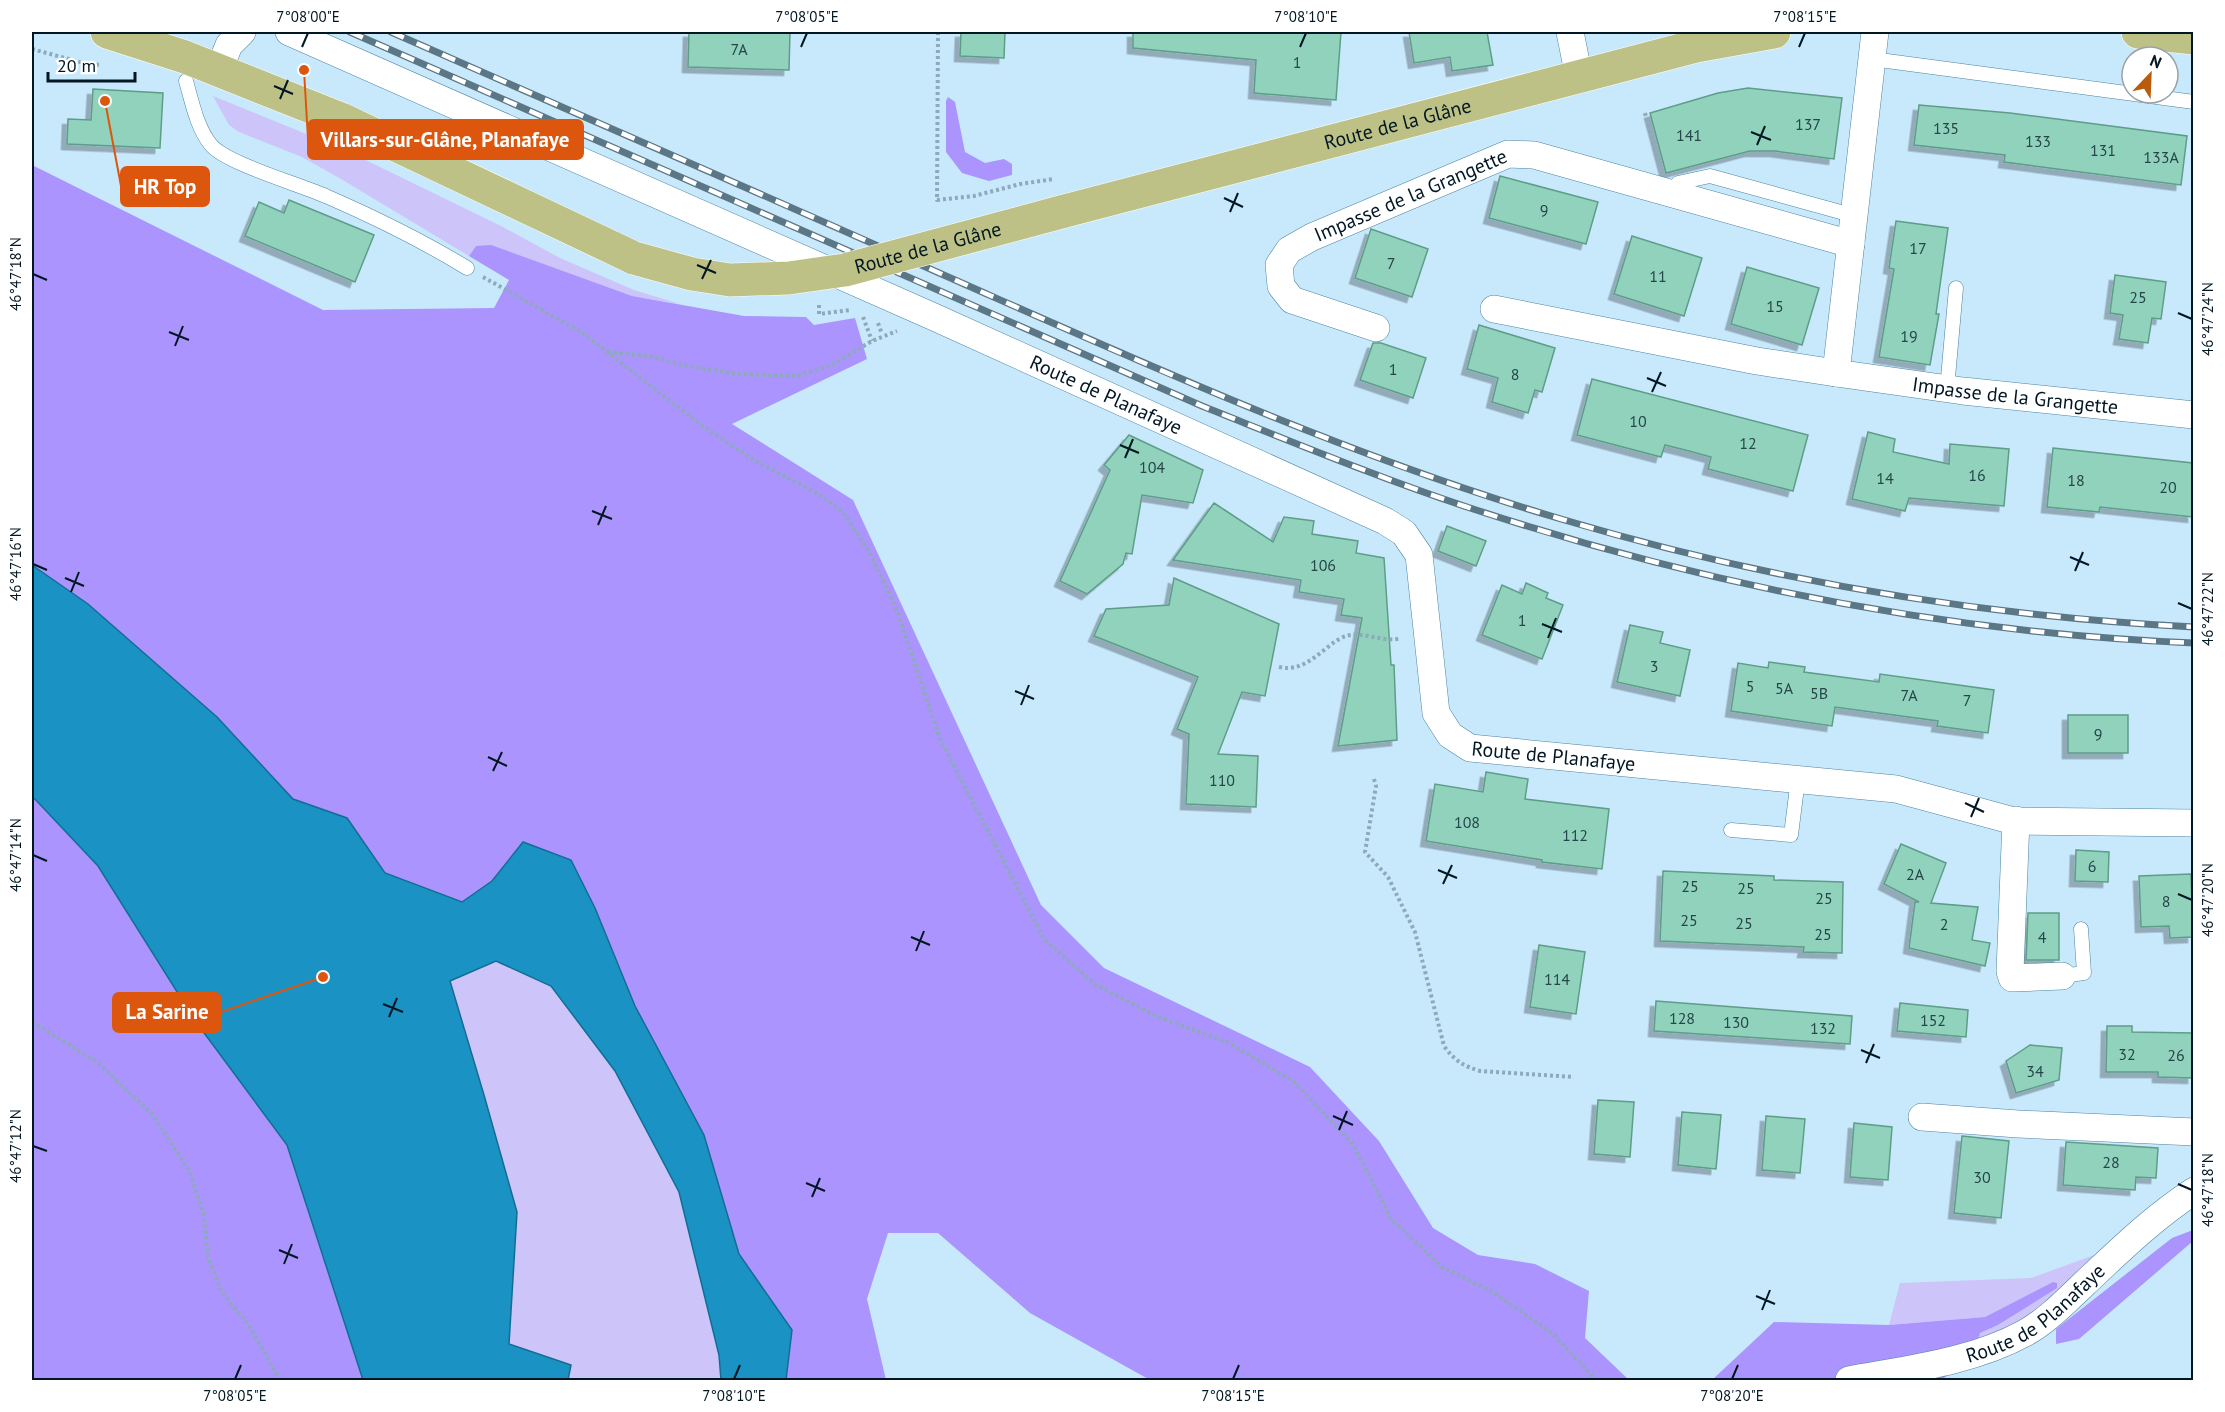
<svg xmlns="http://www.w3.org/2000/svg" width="2225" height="1412" font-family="'PT Sans',sans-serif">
	<defs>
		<filter id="shadow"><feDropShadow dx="-5.5" dy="5.5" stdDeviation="0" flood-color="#0004"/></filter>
	</defs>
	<rect width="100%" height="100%" fill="#c8e9fc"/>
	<g fill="#cdc4f9">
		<path d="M213,96L341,148L501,226L560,258L634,290L680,304L632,296L476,246L469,256L341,179L302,157L239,132L229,125Z"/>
		<path d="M496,961L551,986L615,1071L679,1192L719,1355L721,1380H568L571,1365L509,1344L517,1212L450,981Z"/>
		<path d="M2097,1254L2023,1324L1976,1343L1980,1333L1998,1325L2056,1288L2057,1284L2053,1282L1985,1317L1889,1325L1900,1283L2031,1278Z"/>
	</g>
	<g fill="#ab94fe">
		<path d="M948,97L955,102L965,152L985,163L1004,159L1012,164V175L989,181L962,173L946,152V101Z"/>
		<path d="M32,165L323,310L494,308L509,280L469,256L476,246L491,245L632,296L744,316L806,317L814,325L855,318L867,359L732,424L853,500L1041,905L1104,968L1310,1067L1379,1141L1433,1228L1478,1255L1535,1264L1589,1291L1585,1338L1629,1380H1150L1030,1313L938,1233H888L867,1299L886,1380H786L792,1330L739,1254L704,1135L635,1006L595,908L571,860L523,842L492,881L463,902L385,873L347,818L293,799L217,717L88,604L32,565Z"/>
		<path d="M32,796L98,866L196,1022L287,1145L363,1380H32Z"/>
		<path d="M2193,1230V1241L2079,1339L2056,1344V1329L2172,1238Z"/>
		<path d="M2053,1282L2057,1283V1288L1998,1325L1980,1333L1971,1360L1941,1380H1712L1774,1322L1889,1325L1985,1317Z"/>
	</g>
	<path fill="#1a92c3" stroke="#136d93" stroke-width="1.5" d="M32,565L88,604L217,717L293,799L347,818L385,873L462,902L492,881L523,842L571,860L595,908L635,1006L704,1135L739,1254L792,1330L786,1380H721L719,1355L679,1192L615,1071L551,986L496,961L450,981L484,1095L517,1212L509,1344L571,1365L568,1380H363L287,1145L196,1022L98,866L32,796Z"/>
	<g fill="#91d2bd" stroke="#5e9d89" stroke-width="1.5" filter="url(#shadow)">
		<path d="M689,32H790L789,70L688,67Z"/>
		<path d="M961,32H1005L1004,58L960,56Z"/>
		<path d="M1133,32H1341L1336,100L1254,93L1256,60L1133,48Z"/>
		<path d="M1409,32H1487L1493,65L1452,71L1450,57L1414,63Z"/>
		<path d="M1748,88L1842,98L1834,159L1775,151H1750L1666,173L1650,113L1718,93Z"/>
		<path d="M93,89L163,93L160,148L67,144L68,119L91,120Z"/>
		<path d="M1919,105L2010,113L2187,136L2181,185L2004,162L2005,155L1914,145Z"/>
		<path d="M1500,176L1598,202L1586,244L1489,218Z"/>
		<path d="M289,200L374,235L355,282L245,236L259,202L284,213Z"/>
		<path d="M1896,221L1948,228L1936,314H1939L1930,365L1879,357L1894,269L1889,268Z"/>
		<path d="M1371,229L1428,249L1412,297L1355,278Z"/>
		<path d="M1632,236L1702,258L1684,316L1614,294Z"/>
		<path d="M1747,267L1819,288L1802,345L1731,324Z"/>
		<path d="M2115,275L2166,282L2161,319L2152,318L2148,343L2119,339L2123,315L2110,313Z"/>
		<path d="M1479,325L1555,348L1542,392L1535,390L1528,413L1492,402L1498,378L1467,369Z"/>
		<path d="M1373,343H1381L1426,358L1413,398L1360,380Z"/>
		<path d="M1592,379L1808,435L1793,491L1708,469L1711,457L1689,451L1665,445L1661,457L1577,435Z"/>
		<path d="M1868,432L1895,439L1893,452L1949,464L1950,444L2009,449L2004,506L1909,498L1905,511L1852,499Z"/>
		<path d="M1129,435L1203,470L1193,503L1142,495L1132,554L1126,553L1123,564L1087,594L1060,581L1110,470L1104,465Z"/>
		<path d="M2053,448L2193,463V517L2100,507L2099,512L2047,507Z"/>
		<path d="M1214,503L1273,542L1284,517L1314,521L1312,534L1358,541L1356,553L1384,558L1391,665H1394L1397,740L1338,746L1362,618L1341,615L1344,599L1299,592L1301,580L1173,560Z"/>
		<path d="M1447,526L1486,541L1476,566L1438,551Z"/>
		<path d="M1174,578L1279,624L1265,696L1242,692L1218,754L1258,756L1256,807L1186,804L1189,734L1177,729L1198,677L1094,636L1106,609L1169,605Z"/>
		<path d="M1526,583L1548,593L1546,598L1563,605L1542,659L1482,635L1502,585L1522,594Z"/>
		<path d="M1630,625L1663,632L1660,643L1690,650L1680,696L1617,682Z"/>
		<path d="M1769,662L1805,667L1804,672L1879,682L1880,674L1994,690L1988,733L1937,726L1938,721L1835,707L1832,726L1731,711L1738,663L1768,668Z"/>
		<rect x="2068" y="715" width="60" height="38"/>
		<path d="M1486,772L1528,779L1525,799L1609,809L1602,869L1542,862V860L1426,841L1435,784L1483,792Z"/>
		<path d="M1901,844L1946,863L1931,903L1978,907L1972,940L1990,943L1985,966L1909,948L1915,902H1919L1884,884Z"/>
		<path d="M2076,850L2109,852L2108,882L2075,881Z"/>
		<path d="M1663,871L1774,876V880L1843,882L1842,953L1803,952L1804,947L1660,941Z"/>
		<path d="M2191,874L2193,937L2170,938L2169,926L2141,927L2139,876Z"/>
		<path d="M2028,913H2059V960H2026Z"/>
		<path d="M1539,945L1585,952L1576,1014L1530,1007Z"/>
		<path d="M1656,1001L1852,1016L1850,1044L1654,1031Z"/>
		<path d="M1900,1003L1968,1010L1966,1037L1897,1031Z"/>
		<path d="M2107,1026H2132V1032L2193,1033V1078L2158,1077V1072H2106Z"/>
		<path d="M2030,1045L2062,1048L2059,1080L2016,1093L2006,1061Z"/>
		<path d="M1598,1100L1634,1102L1630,1157L1594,1154Z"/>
		<path d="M1682,1112L1721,1115L1716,1169L1678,1165Z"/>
		<path d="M1766,1116L1805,1119L1800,1173L1762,1170Z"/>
		<path d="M1854,1123L1892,1127L1888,1180L1850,1177Z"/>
		<path d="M1962,1136L2009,1141L2001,1218L1954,1213Z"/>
		<path d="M2066,1142L2158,1148L2156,1178L2136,1177L2135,1190L2063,1185Z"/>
	</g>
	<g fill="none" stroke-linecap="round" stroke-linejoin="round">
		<g stroke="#4d84a0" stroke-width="15">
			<g id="service">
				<path d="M1872,59L2194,102"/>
				<path d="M186,81C192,102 197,128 211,145C227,164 302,185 328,197C376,218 423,241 467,268"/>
				<path d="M1678,183L1710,176L1855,216"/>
				<path d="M1947,389L1956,288"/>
				<path d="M1731,830L1791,835L1798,779"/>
				<path d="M2062,976L2084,973L2081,929"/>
			</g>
		</g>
		<g stroke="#4d84a0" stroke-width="28">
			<g id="minor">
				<path id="s1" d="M289,32L934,317L1385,521L1404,533L1419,555L1436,713L1450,735L1470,748L1896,789L2014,821L2194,823"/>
				<path d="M1570,32L1579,77"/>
				<path id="s2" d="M1875,32L1836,373L1963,391L2194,415"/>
				<path d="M219,70L229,45L242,32"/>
				<path d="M1494,309L1757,361L1836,373"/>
				<path id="s3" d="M1376,328L1292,300L1281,286L1279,265L1289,250L1312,237L1508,154L1534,155L1851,244"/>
				<path d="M2016,820L2010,971L2012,978L2062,976"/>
				<path d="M1922,1117L2018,1124L2194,1132"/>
				<path id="s4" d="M1849,1380C1908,1369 1972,1362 2025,1333C2047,1321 2067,1300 2085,1283C2119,1251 2154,1217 2194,1191"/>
			</g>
		</g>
		<g stroke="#fff" stroke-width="34">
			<g id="primary">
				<path d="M107,32L185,57L341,119L634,258"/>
				<path d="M2138,32L2194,38"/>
				<path id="s5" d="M1061,212L1696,46L1774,32"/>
			</g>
		</g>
		<g stroke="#8daaba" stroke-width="4" stroke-dasharray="3 3" stroke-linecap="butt">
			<path d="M938,32L937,200L974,196L1020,184L1054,179"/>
			<path d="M32,49L87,64L101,65"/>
			<path d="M1645,113L1658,161"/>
			<path d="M483,277L583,333L697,422L752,459L820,495L843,512L868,550L897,610L940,739L1044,939L1096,985L1158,1017L1229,1043L1293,1081L1353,1144L1391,1219L1442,1267L1493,1292L1553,1334L1596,1380"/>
			<path d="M819,305V314L850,310"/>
			<path d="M863,317L872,341"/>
			<path d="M878,323L882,334"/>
			<path d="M608,352L648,356L683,365L737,374L795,376L830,366L872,341L897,331"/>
			<path d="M1279,667C1305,673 1320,650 1341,638C1361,628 1381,644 1401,638"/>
			<path d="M1374,779L1376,786L1365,852L1388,877L1415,932L1444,1046C1454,1060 1463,1066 1480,1071L1574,1077"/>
			<path d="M32,1022L97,1062L152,1114L190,1172L204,1216L208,1257L222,1293L248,1324L280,1380"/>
		</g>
		<use href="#service" stroke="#fff" stroke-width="14"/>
		<use href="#minor" stroke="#fff" stroke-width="27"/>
		<use href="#primary" stroke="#bec186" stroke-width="33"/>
		<g stroke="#5b7684" stroke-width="7">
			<g id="rail">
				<path d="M350,32L1202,406C1290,441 1377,477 1467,507C1701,584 1947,633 2194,643"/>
				<path d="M391,32C587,118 784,204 980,291C1170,375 1361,460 1561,519C1766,580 1979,616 2194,627"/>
			</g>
		</g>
		<use href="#rail" stroke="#fff" stroke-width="4.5" stroke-dasharray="14" stroke-linecap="butt"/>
		<g stroke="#fff" stroke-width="34" stroke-linecap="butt">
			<g id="primary-bridge">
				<path id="s6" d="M634,258L692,274L730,280L789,278L845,270L1061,212"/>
			</g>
		</g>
		<use href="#primary-bridge" stroke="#bec186" stroke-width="33"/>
	</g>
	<path fill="none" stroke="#021722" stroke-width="2" d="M302,47L308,33M801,47L807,33M1300,47L1306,33M1799,47L1805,33M274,86L293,94M280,99L288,80M1751,132L1771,140M1757,145L1765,126M1224,198L1243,207M1230,212L1238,193M697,265L716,273M33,274L47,280M702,279L711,260M2178,313L2192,319M169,332L189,340M175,346L183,326M1647,378L1666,386M1652,392L1661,372M1120,445L1139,453M1125,458L1133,439M592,511L612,519M598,525L606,506M2070,557L2089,565M33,564L47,570M2075,571L2083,552M65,578L84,586M71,592L79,572M2178,603L2192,609M1542,624L1562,632M1548,638L1556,618M1015,691L1034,699M1021,705L1029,685M488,757L507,766M493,771L502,752M1965,803L1984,812M1971,817L1979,798M33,855L47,861M1438,870L1457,878M1443,884L1452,865M2178,894L2192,900M911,937L930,945M916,951L924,931M383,1004L403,1012M389,1017L397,998M1861,1050L1880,1058M1866,1063L1874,1044M1333,1116L1353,1125M1339,1130L1347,1111M33,1146L47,1151M806,1183L825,1191M2178,1184L2192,1190M812,1197L820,1178M279,1250L298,1258M284,1264L292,1244M1756,1296L1775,1304M1762,1310L1770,1290M235,1379L241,1365M734,1379L740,1365M1233,1379L1239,1365M1732,1379L1738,1365"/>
	<g text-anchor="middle" stroke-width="4.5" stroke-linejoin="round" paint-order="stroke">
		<g font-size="16" fill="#264649">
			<text x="739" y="55">7A</text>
			<text x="1297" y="68">1</text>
			<text x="1808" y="130">137</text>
			<text x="1946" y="134">135</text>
			<text x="1689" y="141">141</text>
			<text x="2038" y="147">133</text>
			<text x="2103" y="156">131</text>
			<text x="2161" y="163">133A</text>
			<text x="1544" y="216">9</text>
			<text x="1918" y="254">17</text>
			<text x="1391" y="269">7</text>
			<text x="1658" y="282">11</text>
			<text x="2138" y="303">25</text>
			<text x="1775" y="312">15</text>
			<text x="1909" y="342">19</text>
			<text x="1393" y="375">1</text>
			<text x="1515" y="380">8</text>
			<text x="1638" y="427">10</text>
			<text x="1748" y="449">12</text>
			<text x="1152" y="473">104</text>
			<text x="1977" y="481">16</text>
			<text x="1885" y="484">14</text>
			<text x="2076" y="486">18</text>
			<text x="2168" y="493">20</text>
			<text x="1323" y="571">106</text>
			<text x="1522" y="626">1</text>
			<text x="1654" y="672">3</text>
			<text x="1750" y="692">5</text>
			<text x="1784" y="694">5A</text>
			<text x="1819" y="699">5B</text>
			<text x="1909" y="701">7A</text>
			<text x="1967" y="706">7</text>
			<text x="2098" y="740">9</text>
			<text x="1222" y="786">110</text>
			<text x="1467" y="828">108</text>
			<text x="1575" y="841">112</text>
			<text x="2092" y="872">6</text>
			<text x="1915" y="880">2A</text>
			<text x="1690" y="892">25</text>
			<text x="1746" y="894">25</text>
			<text x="1824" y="904">25</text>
			<text x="2166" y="907">8</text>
			<text x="1689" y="926">25</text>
			<text x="1744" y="929">25</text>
			<text x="1944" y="930">2</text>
			<text x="1823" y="940">25</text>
			<text x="2042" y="943">4</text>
			<text x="1557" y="985">114</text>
			<text x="1682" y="1024">128</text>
			<text x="1933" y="1026">152</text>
			<text x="1736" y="1028">130</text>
			<text x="1823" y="1034">132</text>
			<text x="2127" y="1060">32</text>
			<text x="2176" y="1061">26</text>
			<text x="2035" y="1077">34</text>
			<text x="2111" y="1168">28</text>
			<text x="1982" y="1183">30</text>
		</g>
		<g font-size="20" fill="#021722" stroke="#fff">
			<text dy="7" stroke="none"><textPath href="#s5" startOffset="348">Route de la Glâne</textPath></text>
			<text dy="7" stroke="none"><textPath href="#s3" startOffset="279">Impasse de la Grangette</textPath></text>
			<text dy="7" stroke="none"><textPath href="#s6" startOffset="300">Route de la Glâne</textPath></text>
			<text dy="7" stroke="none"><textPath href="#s1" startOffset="894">Route de Planafaye</textPath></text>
			<text dy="7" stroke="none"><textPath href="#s2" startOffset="524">Impasse de la Grangette</textPath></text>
			<text dy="7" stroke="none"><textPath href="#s1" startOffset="1542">Route de Planafaye</textPath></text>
			<text dy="7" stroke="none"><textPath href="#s4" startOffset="202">Route de Planafaye</textPath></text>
		</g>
	</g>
	<path fill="none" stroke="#dc560d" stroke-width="2" d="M304 70L308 139M105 101L121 186M323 977L221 1012"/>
	<g fill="#dc560d" stroke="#fff" stroke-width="2">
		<circle cx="304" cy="70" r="6"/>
		<circle cx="105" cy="101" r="6"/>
		<circle cx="323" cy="977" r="6"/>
	</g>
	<g fill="#dc560d" stroke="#dc560d" stroke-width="2">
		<rect x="308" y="120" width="275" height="39" rx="6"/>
		<rect x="121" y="167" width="88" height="39" rx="6"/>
		<rect x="113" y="993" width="108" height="39" rx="6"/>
	</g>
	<g font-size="21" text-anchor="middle" font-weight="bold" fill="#fff">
		<text x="445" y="147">Villars-sur-Glâne, Planafaye</text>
		<text x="165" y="194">HR Top</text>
		<text x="167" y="1019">La Sarine</text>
	</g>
	<rect width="2225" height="1412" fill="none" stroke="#ffffff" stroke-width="66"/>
	<g transform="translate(2150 75) rotate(23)"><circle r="28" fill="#ffffff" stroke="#9aa2a7" stroke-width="1.5"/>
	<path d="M0-4.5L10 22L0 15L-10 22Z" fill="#b95b0a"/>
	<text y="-9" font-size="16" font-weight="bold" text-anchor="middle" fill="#021722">N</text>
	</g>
	<path d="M48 72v9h87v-9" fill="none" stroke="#021722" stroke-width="3"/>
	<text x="57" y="72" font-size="18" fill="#021722" stroke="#ffffff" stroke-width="4.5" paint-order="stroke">20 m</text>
	<rect x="33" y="33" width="2159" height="1346" fill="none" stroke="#021722" stroke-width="2"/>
	<g font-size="15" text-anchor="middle" fill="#021722">
		<text x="308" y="22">7°08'00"E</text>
		<text x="807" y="22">7°08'05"E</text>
		<text x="1306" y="22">7°08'10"E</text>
		<text x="1805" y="22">7°08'15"E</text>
		<text transform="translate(16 274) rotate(-90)" y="5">46°47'18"N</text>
		<text transform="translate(2208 319) rotate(-90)" y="5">46°47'24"N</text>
		<text transform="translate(16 564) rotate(-90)" y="5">46°47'16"N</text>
		<text transform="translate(2208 609) rotate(-90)" y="5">46°47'22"N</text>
		<text transform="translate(16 855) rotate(-90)" y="5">46°47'14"N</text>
		<text transform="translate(2208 900) rotate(-90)" y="5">46°47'20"N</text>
		<text transform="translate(16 1146) rotate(-90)" y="5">46°47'12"N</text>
		<text transform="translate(2208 1190) rotate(-90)" y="5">46°47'18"N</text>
		<text x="235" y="1401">7°08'05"E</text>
		<text x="734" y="1401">7°08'10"E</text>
		<text x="1233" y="1401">7°08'15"E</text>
		<text x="1732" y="1401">7°08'20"E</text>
	</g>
</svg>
